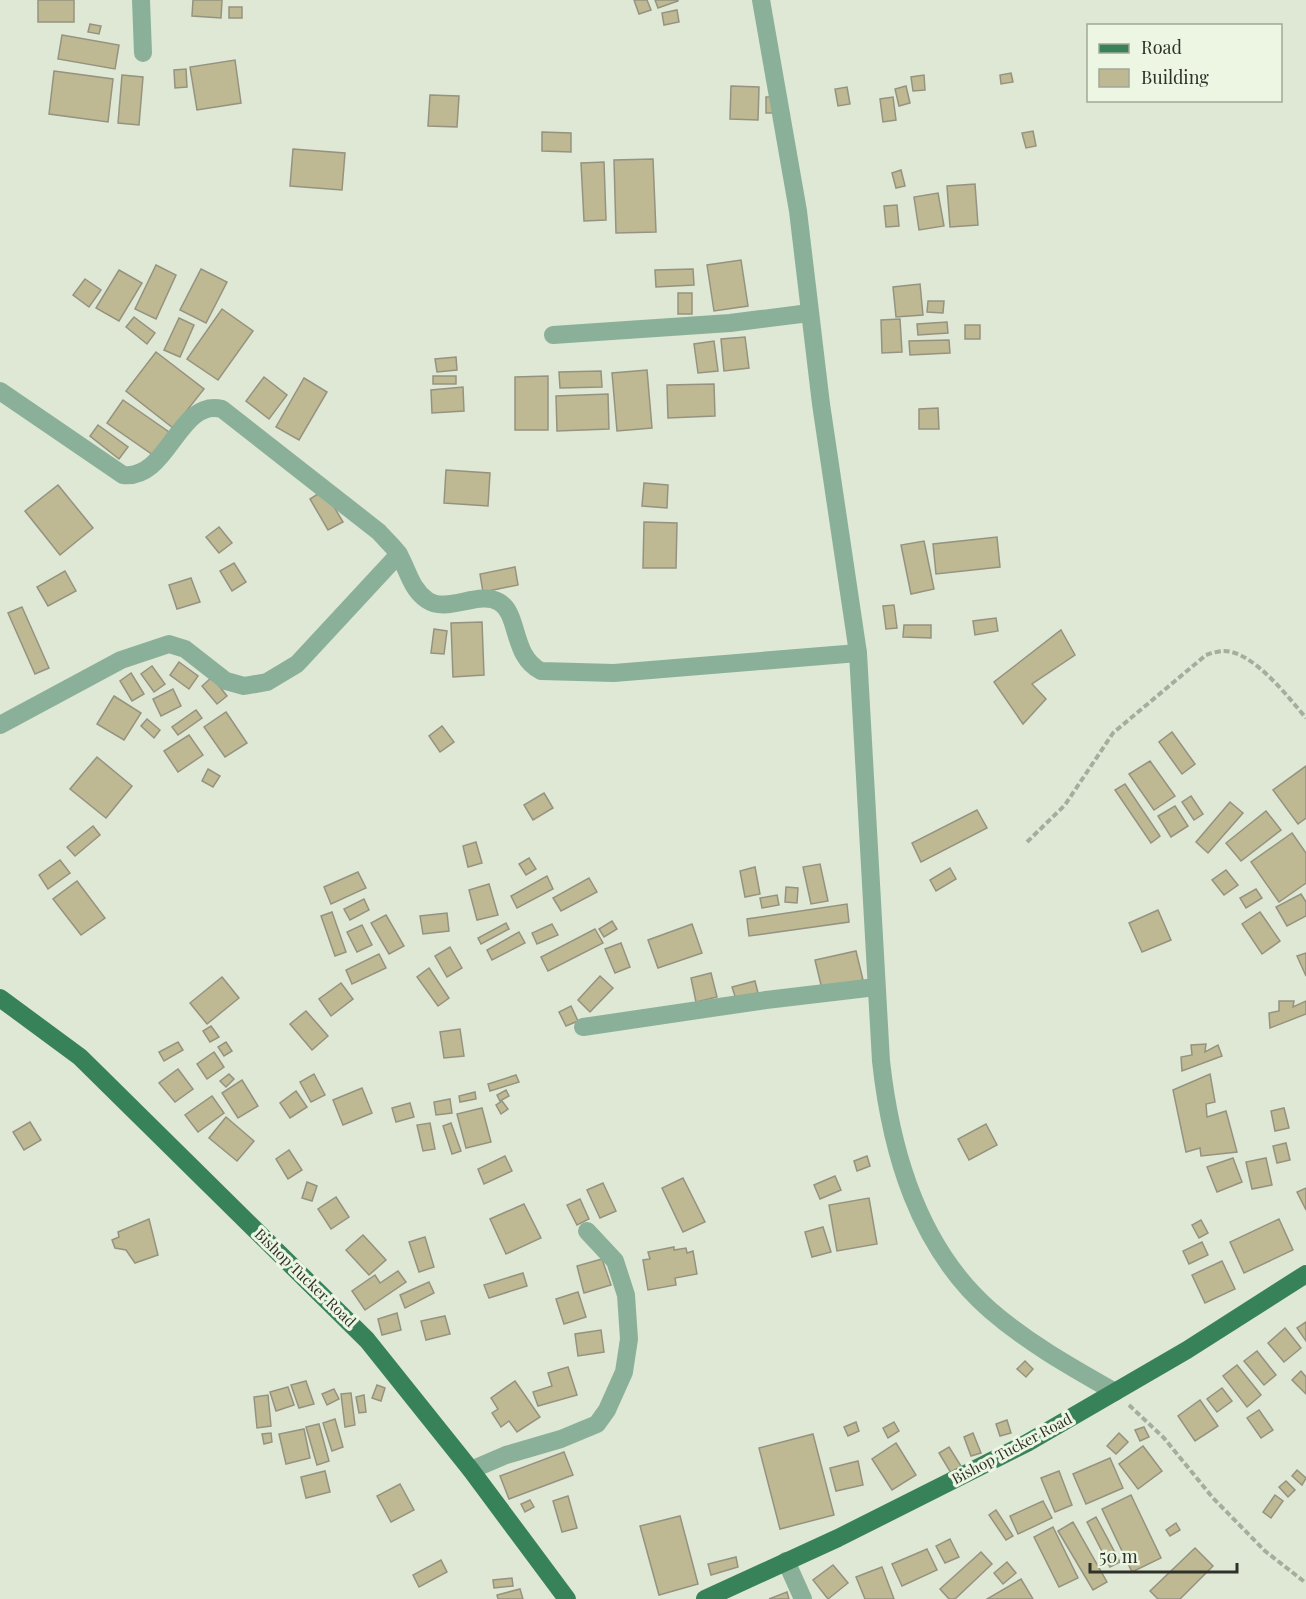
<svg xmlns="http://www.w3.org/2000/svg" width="1306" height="1599" font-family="'Playfair Display',serif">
	<rect width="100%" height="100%" fill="#dee8d5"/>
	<g fill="#beb992" stroke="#959380" stroke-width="1.5">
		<rect x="38" y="0" width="36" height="22"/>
		<path d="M193,0H222L221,18L192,16Z"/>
		<path d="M634,0H647L651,10L639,14Z"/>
		<path d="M655,0H678V1L658,8Z"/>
		<rect x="229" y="7" width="13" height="11"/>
		<path d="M677,10L679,22L664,25L662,13Z"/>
		<path d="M90,24L101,26L99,34L88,32Z"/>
		<path d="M62,35L119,45L115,69L58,59Z"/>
		<path d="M235,60L241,103L197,110L190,67Z"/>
		<path d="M186,69L187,87L175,88L174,70Z"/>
		<path d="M54,71L113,79L108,122L49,114Z"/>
		<path d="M1011,73L1013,82L1001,84L1000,75Z"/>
		<path d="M122,75L143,77L139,125L118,123Z"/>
		<path d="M924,75L925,90L913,91L911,77Z"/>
		<path d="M731,86L759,87L758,120L730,119Z"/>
		<path d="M906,86L910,103L899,106L895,89Z"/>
		<path d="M847,87L850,104L838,106L835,89Z"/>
		<path d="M430,95L459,96L457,127L428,126Z"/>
		<rect x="766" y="97" width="11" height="16"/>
		<path d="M893,97L896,120L883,122L880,99Z"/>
		<path d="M1033,131L1036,146L1026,148L1022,133Z"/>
		<path d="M542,132L571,133V152L542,151Z"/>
		<path d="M293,149L345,153L342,190L290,186Z"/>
		<path d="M653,159L656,232L616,233L614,160Z"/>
		<path d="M604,162L606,220L584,221L581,163Z"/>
		<path d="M901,170L905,186L896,188L892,173Z"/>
		<path d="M975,184L978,225L950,227L947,186Z"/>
		<path d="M938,193L944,226L919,230L914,197Z"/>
		<path d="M897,205L899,226L886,227L884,206Z"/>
		<path d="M741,260L748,306L714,311L707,265Z"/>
		<path d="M156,265L176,275L156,319L135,309Z"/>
		<path d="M201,269L227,282L206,323L180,310Z"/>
		<path d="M693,269L694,285L656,287L655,270Z"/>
		<path d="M119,270L142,283L119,321L96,308Z"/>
		<path d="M85,279L101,290L89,307L73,295Z"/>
		<path d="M920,284L923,315L896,317L893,287Z"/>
		<rect x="678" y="293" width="14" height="21"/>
		<path d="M928,301H944L943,313L927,312Z"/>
		<path d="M222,309L253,331L218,380L187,359Z"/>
		<path d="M134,317L155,333L147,344L126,327Z"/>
		<path d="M179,318L194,325L180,357L164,350Z"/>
		<path d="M900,319L902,352L882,353L881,320Z"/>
		<path d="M947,322L948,333L918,335L917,324Z"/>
		<rect x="965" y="325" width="15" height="14"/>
		<path d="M745,337L749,368L724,371L721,339Z"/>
		<path d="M949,340L950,353L910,355L909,341Z"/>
		<path d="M714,341L718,371L698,373L694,344Z"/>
		<path d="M156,352L204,389L173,428L126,391Z"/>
		<path d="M456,357L457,370L437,372L435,359Z"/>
		<path d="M647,370L652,428L617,431L612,373Z"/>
		<path d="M601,371L602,387L560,388L559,372Z"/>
		<rect x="433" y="376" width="23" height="8"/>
		<path d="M548,376V430H515V377Z"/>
		<path d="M264,377L287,395L269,419L246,401Z"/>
		<path d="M304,378L327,392L299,440L276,427Z"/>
		<path d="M714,384L715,416L668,418L667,385Z"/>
		<path d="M463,387L464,411L432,413L431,390Z"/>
		<path d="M608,394L609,429L557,431L556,396Z"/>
		<path d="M123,400L169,432L153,455L107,423Z"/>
		<path d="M938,408L939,429H919V409Z"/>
		<path d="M98,425L128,447L119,459L90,436Z"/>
		<path d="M446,470L490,473L488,506L444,503Z"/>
		<path d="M644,483L668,485L667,508L642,506Z"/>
		<path d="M58,485L93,528L60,555L25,511Z"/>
		<path d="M324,490L343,522L328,530L310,499Z"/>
		<path d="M644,522L677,523L676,568H643Z"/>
		<path d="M219,527L232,543L219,553L206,537Z"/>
		<path d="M997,537L1000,567L936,574L933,544Z"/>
		<path d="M924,541L934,589L911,594L901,545Z"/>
		<path d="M234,563L246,582L232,591L220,571Z"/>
		<path d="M515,567L518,585L483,592L480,574Z"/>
		<path d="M65,571L76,591L48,606L37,587Z"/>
		<path d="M191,578L200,602L177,609L169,585Z"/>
		<path d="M894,605L897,628L886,629L883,606Z"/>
		<path d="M22,607L49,668L35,674L8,613Z"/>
		<path d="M996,618L998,631L975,635L973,621Z"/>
		<path d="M482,622L484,675L453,677L451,623Z"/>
		<path d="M904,625H931V638L903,637Z"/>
		<path d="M434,629L447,631L444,654L431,653Z"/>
		<path d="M1061,630L1075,655L1032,684L1046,699L1023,724L994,682Z"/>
		<path d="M179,662L198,676L189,689L170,675Z"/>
		<path d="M152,666L165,684L154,692L141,674Z"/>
		<path d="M131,673L144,694L132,701L120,681Z"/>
		<path d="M212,677L227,696L217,704L202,686Z"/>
		<path d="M173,689L181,706L161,716L153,699Z"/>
		<path d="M114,696L141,713L124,740L97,724Z"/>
		<path d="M196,710L202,718L178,735L172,727Z"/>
		<path d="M226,712L247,743L225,757L204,727Z"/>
		<path d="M147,719L160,730L154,738L141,726Z"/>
		<path d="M442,726L454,742L440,752L429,736Z"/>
		<path d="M1172,732L1195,764L1182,774L1159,742Z"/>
		<path d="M189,735L203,755L178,772L164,751Z"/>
		<path d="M97,757L132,786L106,818L70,789Z"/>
		<path d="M1150,761L1175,796L1154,810L1129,774Z"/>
		<path d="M1306,766V818L1298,824L1273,790Z"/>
		<path d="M208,769L220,776L213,787L202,781Z"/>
		<path d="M1125,784L1160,836L1151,843L1115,790Z"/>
		<path d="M544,793L553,808L533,820L524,805Z"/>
		<path d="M1191,796L1203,814L1194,820L1182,802Z"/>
		<path d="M1230,802L1243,813L1208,853L1196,842Z"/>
		<path d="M1175,806L1188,826L1171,837L1158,816Z"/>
		<path d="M977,810L987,828L921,862L912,843Z"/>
		<path d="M1266,811L1281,830L1241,861L1226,843Z"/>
		<path d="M93,826L100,835L75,856L67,847Z"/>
		<path d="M1292,833L1306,853V883L1279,902L1251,862Z"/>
		<path d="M476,842L482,863L468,867L463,846Z"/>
		<path d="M529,858L536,869L526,875L519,864Z"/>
		<path d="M60,860L70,873L48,889L39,875Z"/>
		<path d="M820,864L828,901L811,904L803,867Z"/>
		<path d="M755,867L760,894L745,897L740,871Z"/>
		<path d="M950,868L956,879L936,891L930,880Z"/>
		<path d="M1226,870L1238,885L1224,895L1212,880Z"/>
		<path d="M358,872L366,888L331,904L324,887Z"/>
		<path d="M547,876L553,889L517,908L511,896Z"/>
		<path d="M589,878L597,892L561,911L553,898Z"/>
		<path d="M77,881L105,918L81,935L53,899Z"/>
		<path d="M489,884L498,915L477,920L469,890Z"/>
		<path d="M786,887L798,888L797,903L785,902Z"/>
		<path d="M1256,889L1262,898L1246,908L1240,898Z"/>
		<path d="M1301,894L1306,902V916L1287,926L1276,907Z"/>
		<path d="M777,895L779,905L762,908L760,898Z"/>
		<path d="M364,899L369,910L350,920L344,909Z"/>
		<path d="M847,904L849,922L749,936L747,919Z"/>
		<path d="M1158,910L1171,940L1142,952L1129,923Z"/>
		<path d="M332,912L346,952L335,956L321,916Z"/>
		<path d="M1260,912L1280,941L1262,954L1242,924Z"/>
		<path d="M447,913L449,931L423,934L420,916Z"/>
		<path d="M386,915L404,946L389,954L371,923Z"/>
		<path d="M612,921L617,929L604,937L599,929Z"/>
		<path d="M506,923L509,929L481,944L478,938Z"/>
		<path d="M552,924L558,935L537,944L532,933Z"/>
		<path d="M692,924L702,953L658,968L648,940Z"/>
		<path d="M362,925L372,945L357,952L347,932Z"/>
		<path d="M595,929L603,943L548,971L541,957Z"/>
		<path d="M519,932L525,943L492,960L487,950Z"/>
		<path d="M621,943L630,967L615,973L605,949Z"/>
		<path d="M450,947L462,968L447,977L435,956Z"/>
		<path d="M856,951L863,980L822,989L815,960Z"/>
		<path d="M1306,953V976L1297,956Z"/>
		<path d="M379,954L386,968L352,984L346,970Z"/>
		<path d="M429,968L449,998L438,1006L417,977Z"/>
		<path d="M711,973L717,997L696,1002L691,978Z"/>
		<path d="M600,976L613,988L590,1012L578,1000Z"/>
		<path d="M222,977L239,998L207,1024L190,1003Z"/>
		<path d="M755,981L758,993L736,999L732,987Z"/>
		<path d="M341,983L353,999L331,1016L319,999Z"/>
		<path d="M1279,1001H1294L1293,1007L1306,1001V1014L1270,1028L1269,1013L1279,1011Z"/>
		<path d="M571,1006L578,1021L566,1026L559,1012Z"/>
		<path d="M306,1011L328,1036L312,1050L290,1024Z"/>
		<path d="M211,1026L219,1037L210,1042L203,1031Z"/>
		<path d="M460,1029L464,1056L444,1058L440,1032Z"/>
		<path d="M178,1042L183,1050L164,1061L159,1052Z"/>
		<path d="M226,1042L232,1051L224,1056L218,1047Z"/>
		<path d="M1206,1044L1205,1052L1218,1045L1222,1056L1182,1071L1181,1057L1192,1055L1191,1045Z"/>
		<path d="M214,1052L224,1067L207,1079L197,1064Z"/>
		<path d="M178,1069L193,1089L175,1102L159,1083Z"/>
		<path d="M229,1074L234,1079L226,1087L220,1081Z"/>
		<path d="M314,1074L325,1095L311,1102L300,1082Z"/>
		<path d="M1210,1074L1215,1102L1206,1104L1207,1117L1226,1111L1237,1152L1201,1156L1200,1148L1186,1152L1173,1090Z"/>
		<path d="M516,1075L519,1082L490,1091L488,1084Z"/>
		<path d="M242,1080L258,1106L238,1118L222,1093Z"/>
		<path d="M362,1088L372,1113L343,1125L333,1100Z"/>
		<path d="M506,1090L509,1096L500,1101L497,1095Z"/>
		<path d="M296,1091L307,1107L290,1118L280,1103Z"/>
		<path d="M475,1092L476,1099L460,1102L459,1096Z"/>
		<path d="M212,1096L224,1113L198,1132L185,1115Z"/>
		<path d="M450,1099L452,1113L436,1115L434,1102Z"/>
		<path d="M502,1101L508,1109L501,1114L496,1105Z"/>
		<path d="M410,1103L414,1117L396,1122L392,1108Z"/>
		<path d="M482,1108L491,1142L466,1148L457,1114Z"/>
		<path d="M1284,1108L1289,1128L1275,1131L1271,1111Z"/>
		<path d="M226,1117L254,1141L237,1161L209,1138Z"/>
		<path d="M30,1122L41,1140L24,1150L13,1132Z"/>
		<path d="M430,1123L435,1149L423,1151L417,1125Z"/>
		<path d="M451,1123L461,1151L452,1154L443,1126Z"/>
		<path d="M986,1124L997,1145L969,1160L958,1139Z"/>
		<path d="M1286,1143L1290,1160L1277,1163L1273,1146Z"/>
		<path d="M289,1150L302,1170L288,1179L276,1159Z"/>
		<path d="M505,1156L512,1171L484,1184L478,1169Z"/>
		<path d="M867,1156L870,1166L857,1171L854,1161Z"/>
		<path d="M1233,1158L1242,1182L1217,1192L1207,1167Z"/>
		<path d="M1266,1158L1272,1185L1252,1189L1246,1162Z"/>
		<path d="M835,1176L841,1190L820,1199L814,1185Z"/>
		<path d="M683,1178L705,1222L683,1232L662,1188Z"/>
		<path d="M307,1182L317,1186L312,1201L302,1198Z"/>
		<path d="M603,1183L616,1211L600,1218L587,1190Z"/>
		<path d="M1306,1188V1210L1297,1192Z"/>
		<path d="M336,1197L349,1217L331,1229L318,1209Z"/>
		<path d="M869,1198L877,1244L837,1251L829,1205Z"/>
		<path d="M580,1199L589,1219L577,1225L567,1205Z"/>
		<path d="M524,1204L541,1238L506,1254L490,1219Z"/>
		<path d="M149,1219L158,1255L135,1263L126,1250L115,1248L112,1240L119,1237L118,1232Z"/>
		<path d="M1279,1219L1293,1250L1244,1273L1230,1242Z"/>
		<path d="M1201,1220L1208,1233L1199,1238L1192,1225Z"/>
		<path d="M823,1227L831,1252L812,1257L805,1232Z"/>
		<path d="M363,1235L386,1260L369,1275L346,1250Z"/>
		<path d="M425,1237L434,1267L419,1272L409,1242Z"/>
		<path d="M1202,1242L1208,1255L1189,1264L1183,1251Z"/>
		<path d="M674,1247V1250L686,1248L687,1253L693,1251L697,1274L675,1278L676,1285L648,1290L643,1260L650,1259L648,1252Z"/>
		<path d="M602,1259L611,1285L584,1293L577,1266Z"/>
		<path d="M1222,1261L1235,1289L1205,1303L1192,1275Z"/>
		<path d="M398,1271L406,1282L365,1310L352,1291L375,1275L380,1283Z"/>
		<path d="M523,1273L527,1286L489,1298L484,1285Z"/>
		<path d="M429,1282L434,1293L405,1308L400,1295Z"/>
		<path d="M578,1292L586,1317L564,1324L556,1299Z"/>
		<path d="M397,1313L401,1330L382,1335L378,1319Z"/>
		<path d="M445,1316L450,1334L426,1340L421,1321Z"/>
		<path d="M1306,1322V1341L1297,1328Z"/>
		<path d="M1285,1328L1301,1348L1284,1362L1268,1343Z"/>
		<path d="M601,1330L604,1352L578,1356L575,1334Z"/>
		<path d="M1257,1351L1276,1375L1264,1385L1244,1361Z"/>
		<path d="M1025,1361L1033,1369L1026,1377L1017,1369Z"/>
		<path d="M1237,1365L1261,1395L1247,1407L1223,1376Z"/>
		<path d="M568,1367L577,1395L538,1406L533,1392L552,1386L548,1373Z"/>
		<path d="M1301,1371L1306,1377V1394L1292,1380Z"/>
		<path d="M306,1381L314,1404L299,1408L291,1385Z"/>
		<path d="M515,1381L540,1417L517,1432L509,1421L501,1427L492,1413L498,1409L491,1398Z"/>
		<path d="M377,1385L385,1388L381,1401L372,1398Z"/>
		<path d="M288,1387L294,1405L276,1411L270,1392Z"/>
		<path d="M1222,1388L1232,1401L1217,1412L1207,1399Z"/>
		<path d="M334,1389L339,1399L327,1405L322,1394Z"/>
		<path d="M351,1393L355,1425L345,1427L341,1394Z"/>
		<path d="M268,1395L271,1426L257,1428L254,1397Z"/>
		<path d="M364,1395L366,1412L359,1413L356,1397Z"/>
		<path d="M1200,1400L1218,1426L1195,1441L1178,1416Z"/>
		<path d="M1259,1410L1273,1430L1261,1438L1247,1418Z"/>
		<path d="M335,1419L343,1447L332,1451L323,1423Z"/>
		<path d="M1007,1420L1011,1433L1000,1436L996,1424Z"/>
		<path d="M856,1422L859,1431L848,1436L844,1427Z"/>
		<path d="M894,1422L899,1431L888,1438L883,1428Z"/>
		<path d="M319,1424L329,1461L317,1465L306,1427Z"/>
		<path d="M1144,1427L1149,1437L1140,1441L1135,1430Z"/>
		<path d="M304,1429L310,1458L286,1464L279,1434Z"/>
		<path d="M271,1433L272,1442L264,1444L262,1434Z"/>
		<path d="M973,1433L981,1453L971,1456L964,1437Z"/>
		<path d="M1119,1433L1128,1442L1116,1454L1107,1446Z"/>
		<path d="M813,1434L834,1515L780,1529L759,1448Z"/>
		<path d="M896,1443L916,1475L892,1490L872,1459Z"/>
		<path d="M1143,1446L1162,1471L1138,1489L1119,1464Z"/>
		<path d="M949,1447L961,1466L951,1473L939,1453Z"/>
		<path d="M564,1452L573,1475L509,1499L500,1476Z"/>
		<path d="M1110,1458L1123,1488L1086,1504L1073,1474Z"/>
		<path d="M858,1461L863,1485L836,1491L830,1468Z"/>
		<path d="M1297,1470L1306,1478L1302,1485L1292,1476Z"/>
		<path d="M325,1471L330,1492L306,1498L301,1477Z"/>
		<path d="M1059,1471L1072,1505L1055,1512L1041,1478Z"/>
		<path d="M1286,1481L1295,1490L1288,1497L1279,1487Z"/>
		<path d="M400,1484L414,1510L391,1522L377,1496Z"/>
		<path d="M1131,1495L1161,1558L1132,1572L1102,1509Z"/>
		<path d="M1275,1495L1283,1501L1271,1518L1263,1512Z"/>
		<path d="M568,1496L577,1528L562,1532L553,1501Z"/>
		<path d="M530,1500L534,1507L525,1512L521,1504Z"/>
		<path d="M1043,1501L1052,1518L1018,1534L1010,1516Z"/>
		<path d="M996,1510L1013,1536L1006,1540L989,1515Z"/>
		<path d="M680,1516L698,1584L659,1595L640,1526Z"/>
		<path d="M1096,1517L1120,1562L1110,1567L1087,1522Z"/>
		<path d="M1073,1522L1107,1582L1093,1590L1058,1531Z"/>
		<path d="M1176,1523L1180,1530L1170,1536L1166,1530Z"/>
		<path d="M1053,1527L1078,1578L1059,1587L1034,1537Z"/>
		<path d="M950,1539L959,1557L945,1563L936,1546Z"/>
		<path d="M1195,1548L1213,1566L1180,1599H1158L1150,1591Z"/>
		<path d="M927,1549L937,1570L902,1586L892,1564Z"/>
		<path d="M981,1552L992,1564L955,1599H949L940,1589Z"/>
		<path d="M736,1557L738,1567L711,1575L708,1564Z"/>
		<path d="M441,1560L447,1572L419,1587L413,1575Z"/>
		<path d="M1007,1562L1016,1573L1003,1584L994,1573Z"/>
		<path d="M833,1565L848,1583L828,1599L813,1580Z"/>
		<path d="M882,1567L894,1599H865L856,1577Z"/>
		<path d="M512,1578L513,1586L494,1588L493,1580Z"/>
		<path d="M1021,1579L1033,1599H987Z"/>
		<path d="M520,1589L523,1599H498L497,1595Z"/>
		<path d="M787,1592L789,1599H769Z"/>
	</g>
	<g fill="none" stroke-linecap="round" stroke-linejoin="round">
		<g stroke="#a5ad9d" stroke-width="4" stroke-dasharray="6 3" stroke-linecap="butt">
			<path d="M1027,842L1065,805L1113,733L1206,655C1212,653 1219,651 1224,651C1253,651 1289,698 1306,718"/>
			<path d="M1129,1405L1164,1438L1213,1498L1265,1551L1306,1583"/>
		</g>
		<g stroke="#8bb099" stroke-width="18">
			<path d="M141,0L143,53"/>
			<path d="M761,0L798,211L821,404L858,653L881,1061C891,1152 918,1247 990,1310C1028,1343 1071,1367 1115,1392"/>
			<path d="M553,335L730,323L809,313"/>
			<path d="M0,391L123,475C169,480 178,398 222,409L379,532C385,539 393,546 398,553C408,569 410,588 427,600C447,614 479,590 499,602C520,614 511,656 541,671L614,673L858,653"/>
			<path d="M0,725L121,660L169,644L185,649L226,681L244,686L267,682L297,664L399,554"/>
			<path d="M583,1027L766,1000L876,987"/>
			<path d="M471,1470L506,1455L561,1439L597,1424L607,1410L624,1372L629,1339L626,1295L615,1261L587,1231"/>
			<path d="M786,1561L803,1599"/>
		</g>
		<g stroke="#38825a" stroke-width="18">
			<path d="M0,998L80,1057L367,1340L471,1470L567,1599"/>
			<path d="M705,1599L838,1538L1027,1443L1187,1350L1306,1274"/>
		</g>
	</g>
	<g text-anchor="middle" stroke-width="6" stroke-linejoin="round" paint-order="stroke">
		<g font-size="15" fill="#2e322a" stroke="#ecf6e2">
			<text transform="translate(305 1278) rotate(44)" y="5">Bishop Tucker Road</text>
			<text transform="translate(1012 1449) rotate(-28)" y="5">Bishop Tucker Road</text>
		</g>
	</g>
	<rect x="1087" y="24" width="195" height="78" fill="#ecf6e2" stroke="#a0a898" stroke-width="1.5"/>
	<rect x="1099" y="44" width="30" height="9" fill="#38825a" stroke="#a0a898" stroke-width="1.5"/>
	<text x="1141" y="54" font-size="18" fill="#2e322a">Road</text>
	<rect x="1099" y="69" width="30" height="18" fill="#beb992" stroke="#a0a898" stroke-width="1.5"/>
	<text x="1141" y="84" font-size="18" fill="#2e322a">Building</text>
	<path d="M1090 1563v9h147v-9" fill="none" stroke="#2e322a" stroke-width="3"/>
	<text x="1099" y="1563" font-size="18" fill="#2e322a" stroke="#ecf6e2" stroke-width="4.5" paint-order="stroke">50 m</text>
</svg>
